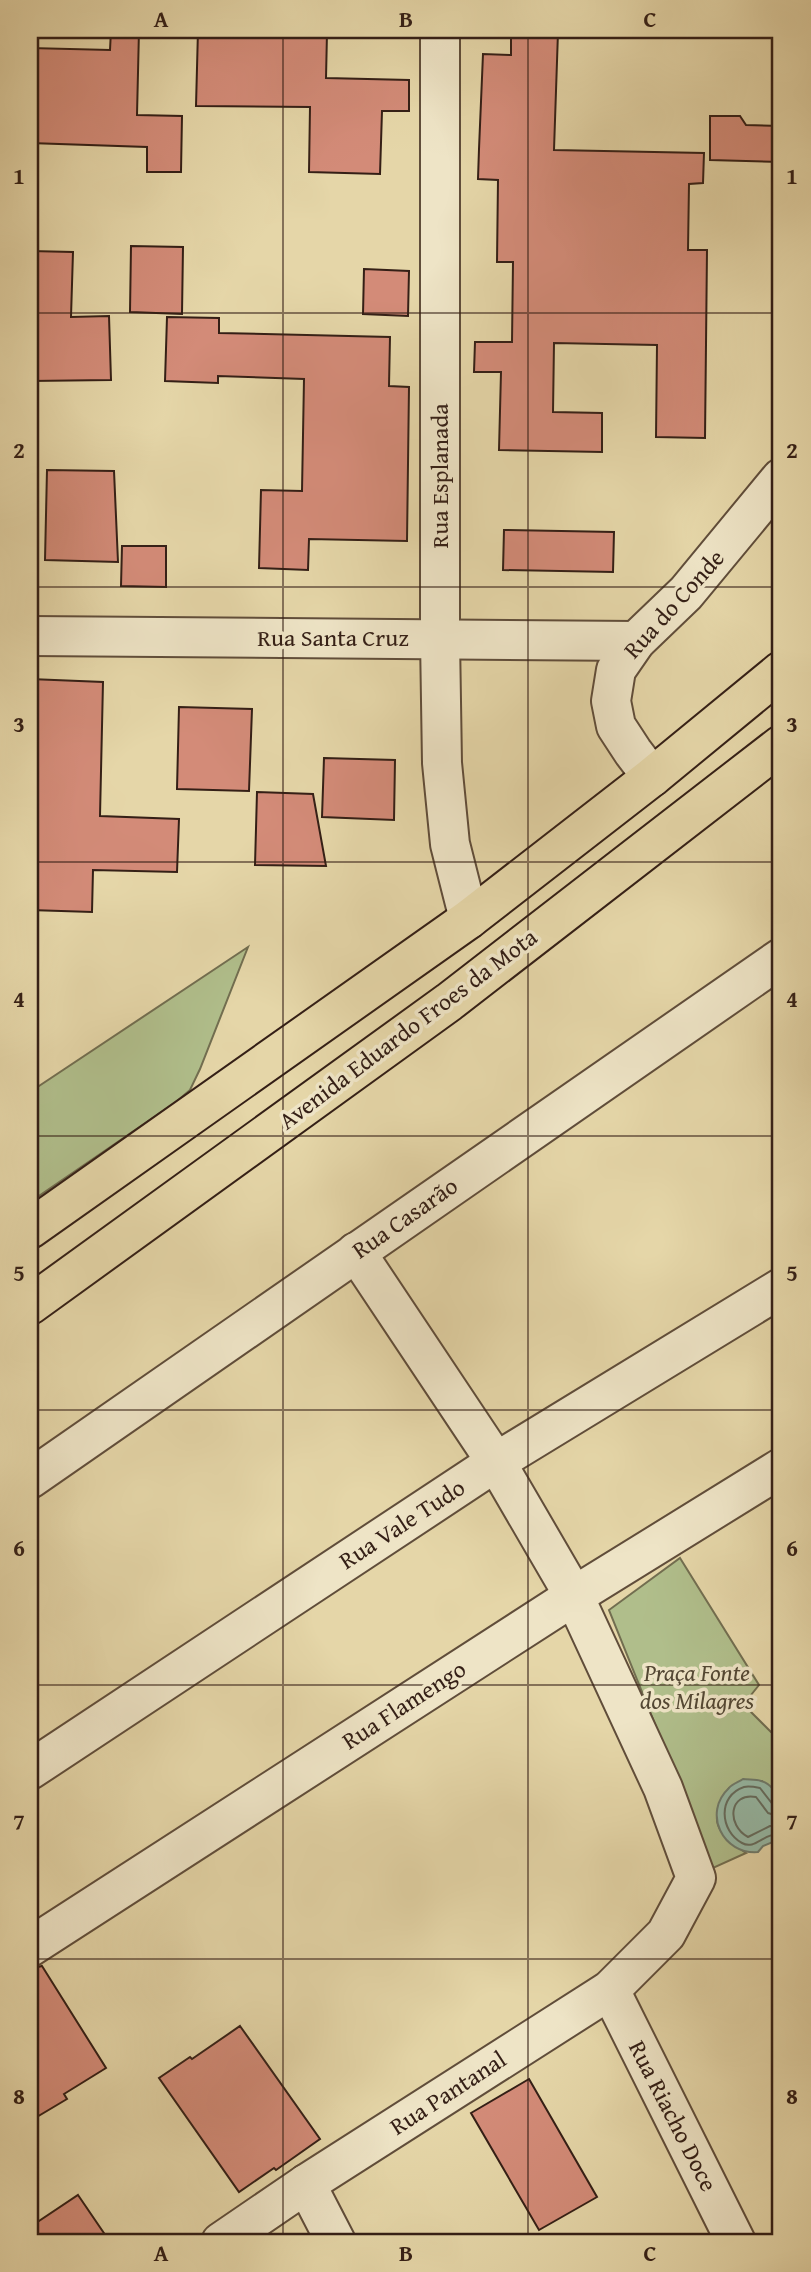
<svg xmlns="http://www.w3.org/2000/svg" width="811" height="2272" font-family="'Gentium Book Plus',serif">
	<rect width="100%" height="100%" fill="#e5d6a8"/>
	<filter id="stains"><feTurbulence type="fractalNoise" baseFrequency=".00286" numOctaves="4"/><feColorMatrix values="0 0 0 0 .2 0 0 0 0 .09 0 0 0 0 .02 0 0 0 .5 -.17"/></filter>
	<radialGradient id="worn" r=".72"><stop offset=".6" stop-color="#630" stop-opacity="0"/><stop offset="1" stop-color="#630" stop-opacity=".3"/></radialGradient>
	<g fill="#b0be8b" stroke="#726e50" stroke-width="2">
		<path d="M248,947L200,1069L190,1090L176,1102L30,1202V1092Z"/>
		<path d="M680,1558L759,1685L751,1695V1712L771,1732L781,1733V1784L772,1790L762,1781L729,1788C707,1821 716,1832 746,1853L713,1868L609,1610Z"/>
	</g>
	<path fill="#96b9a6" stroke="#6f7b6c" stroke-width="2" d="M743,1779C748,1780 756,1779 761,1781C785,1788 781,1824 781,1843L775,1841L763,1846L758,1852C723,1855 702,1813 729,1788C732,1784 739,1782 743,1779Z"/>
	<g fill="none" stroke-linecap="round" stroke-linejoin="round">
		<g stroke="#656c5e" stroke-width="2">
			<path d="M781,1808L774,1806L760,1788C755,1787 748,1786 744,1787C717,1796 720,1831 742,1843C756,1851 765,1830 781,1836"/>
			<path d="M781,1817L768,1813L756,1797C729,1792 726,1825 748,1837L770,1826H781"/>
		</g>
	</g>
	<g fill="#d38b78" stroke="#341f16" stroke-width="2">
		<path d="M111,30H139L137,115L182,116L181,172H147V147L30,143V48L110,50Z"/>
		<path d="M198,30L327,33L326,78L409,80V111H382L380,174L309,172L310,107L196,106Z"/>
		<path d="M511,30L558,32L554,150L704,153L703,183L689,184L688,250H707L705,438L656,437L657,345L554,343L553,412L602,413V452L499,450L501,372H474L475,342H512L513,262H497L498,180L478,179L479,149L483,54L511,55Z"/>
		<path d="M710,116H740L746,125L781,126V162L710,160Z"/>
		<path d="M131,246L183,247L182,314L130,312Z"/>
		<path d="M30,251L73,252L71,317L109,316L111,380L30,381Z"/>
		<path d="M364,269L409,271L408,316L363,314Z"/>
		<path d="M167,317L219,318V333L390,337L389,386L409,387L407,541L309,539L308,570L259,568L261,490L302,491L304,379L218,376V383L165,381Z"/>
		<path d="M47,470L114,471L118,562L45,560Z"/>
		<path d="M504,530L614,532L613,572L503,570Z"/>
		<path d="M122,546H166V587L121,586Z"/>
		<path d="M30,679L103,682L100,816L179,819L177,872L93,870L92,912L30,910Z"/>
		<path d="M179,707L252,709L249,791L177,789Z"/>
		<path d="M324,758L395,760L394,820L322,817Z"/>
		<path d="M257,792L313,794L326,866L255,865Z"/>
		<path d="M42,1966L106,2068L64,2094L67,2099L30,2121V1969Z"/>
		<path d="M240,2026L320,2139L276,2170L274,2168L239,2192L159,2078L190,2057L192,2059Z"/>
		<path d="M529,2079L597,2197L539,2230L471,2113Z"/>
		<path d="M78,2195L110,2242H30V2227Z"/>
	</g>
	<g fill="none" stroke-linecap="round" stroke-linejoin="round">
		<g stroke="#604d3a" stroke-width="42">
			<g id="minor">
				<path d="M440,30V639L442,763L450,844L469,919"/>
				<path d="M30,636L636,641"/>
				<path d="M652,777L633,752L616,726L611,701L616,670L636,641L686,593L781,478"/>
				<path d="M30,1479L781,958"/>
				<path d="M30,1770L496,1462L781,1288"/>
				<path d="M30,1947L574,1596L781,1468"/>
				<path d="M610,1990L736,2242"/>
				<path d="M306,2184L336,2242"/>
				<path d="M221,2242L306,2184L610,1990L666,1934L696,1878L663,1788L574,1596L496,1462L356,1252"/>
			</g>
		</g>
		<g stroke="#341f16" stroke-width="42">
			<g id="trunk">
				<path d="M30,1229L469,919L652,777L781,671"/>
				<path d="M30,1305L449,1002L781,745"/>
			</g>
		</g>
		<use href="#minor" stroke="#eee4c6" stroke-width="38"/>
		<use href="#trunk" stroke="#e5d6a8" stroke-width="38"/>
	</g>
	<path fill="none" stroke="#341f16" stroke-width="2" stroke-opacity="0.55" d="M283,30V2242M528,30V2242M30,313H781M30,587H781M30,862H781M30,1136H781M30,1410H781M30,1685H781M30,1959H781"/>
	<g text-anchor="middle" stroke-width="7" stroke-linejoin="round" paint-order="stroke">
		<g font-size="24" fill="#341f16" stroke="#eee4c6">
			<text transform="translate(440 476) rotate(-90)" y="8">Rua Esplanada</text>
			<text transform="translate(674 604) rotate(-48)" y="8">Rua do Conde</text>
			<text x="333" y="646">Rua Santa Cruz</text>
			<text transform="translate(408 1029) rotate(-37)" y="8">Avenida Eduardo Froes da Mota</text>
			<text transform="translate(405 1218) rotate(-35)" y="8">Rua Casarão</text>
			<text transform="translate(402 1524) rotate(-33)" y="8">Rua Vale Tudo</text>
			<text transform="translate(404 1705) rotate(-33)" y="8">Rua Flamengo</text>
			<text transform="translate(448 2093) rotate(-33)" y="8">Rua Pantanal</text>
			<text transform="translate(673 2116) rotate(63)" y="8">Rua Riacho Doce</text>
		</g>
		<g font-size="24" font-style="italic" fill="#534733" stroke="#eee4c6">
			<text x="697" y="1681">Praça Fonte<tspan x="697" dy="28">dos Milagres</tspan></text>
		</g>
	</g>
	<rect width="811" height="2272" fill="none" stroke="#e5d6a8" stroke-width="77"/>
	<rect x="38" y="38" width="734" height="2196" fill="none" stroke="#341f16" stroke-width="2.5"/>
	<g font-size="23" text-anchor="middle" font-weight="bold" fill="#341f16">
		<text x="161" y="27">A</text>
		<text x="406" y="27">B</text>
		<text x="650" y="27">C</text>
		<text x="19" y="184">1</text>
		<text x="792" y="184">1</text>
		<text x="19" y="458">2</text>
		<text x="792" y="458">2</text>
		<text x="19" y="732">3</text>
		<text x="792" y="732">3</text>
		<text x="19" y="1007">4</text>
		<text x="792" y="1007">4</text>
		<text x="19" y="1281">5</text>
		<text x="792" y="1281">5</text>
		<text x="19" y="1556">6</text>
		<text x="792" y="1556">6</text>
		<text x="19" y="1830">7</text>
		<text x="792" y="1830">7</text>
		<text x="19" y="2104">8</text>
		<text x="792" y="2104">8</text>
		<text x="161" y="2261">A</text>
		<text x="406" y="2261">B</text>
		<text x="650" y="2261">C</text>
	</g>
	<rect width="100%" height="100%" filter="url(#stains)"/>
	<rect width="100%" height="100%" fill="url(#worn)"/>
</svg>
